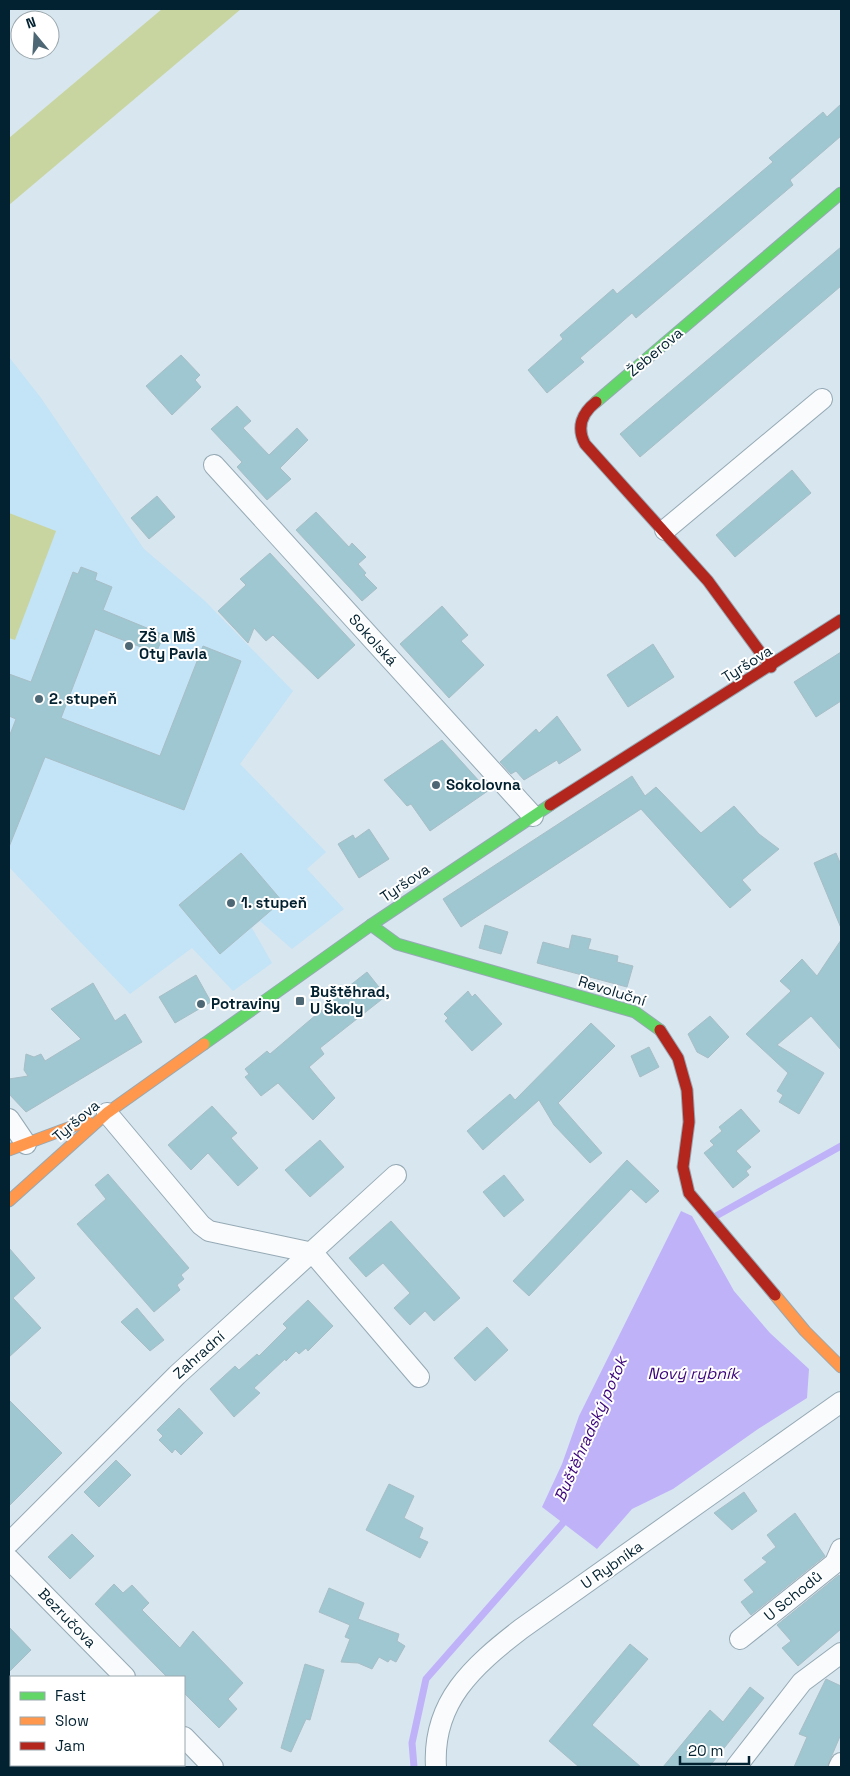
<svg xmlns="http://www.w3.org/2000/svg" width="850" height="1776" font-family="'Space Grotesk',sans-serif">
	<rect width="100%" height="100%" fill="#d8e6ef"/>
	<path fill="#c3e3f6" d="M9,357L41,398L144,549L205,601L293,691L240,764L326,852L307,869L344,909L292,949L260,921L252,928L272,963L233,991L192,948L130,994L9,867Z"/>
	<g fill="#c9d5a0">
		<path d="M162,9H241L9,205V138Z"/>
		<path d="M9,513L56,531L15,640L9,638Z"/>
	</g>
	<path fill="#bfb2f9" d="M681,1211L692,1216L734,1291L770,1333L809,1369L807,1398L758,1429L673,1489L632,1509L597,1549L542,1507L562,1464L579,1416Z"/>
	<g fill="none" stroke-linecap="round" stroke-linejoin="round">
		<g stroke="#bfb2f9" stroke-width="7">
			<path d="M716,1216L841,1146"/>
			<path d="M414,1767L412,1743L426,1679L563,1523L567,1514"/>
		</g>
	</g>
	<g fill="#9fc7d1" stroke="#a7bec6">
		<path d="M841,104V136L790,180L793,185L636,318L632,313L615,328L580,358L584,362L547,393L528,370L563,339L560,335L613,289L617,294L773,162L769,158L823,112L827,117Z"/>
		<path d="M841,247V286L640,457L620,434Z"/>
		<path d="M181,355L200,375L195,380L201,387L172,415L146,386Z"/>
		<path d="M237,406L251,421L243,428L269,455L297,428L308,440L280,468L291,479L267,500L237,467L242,462L211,429Z"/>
		<path d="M792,470L811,493L735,557L716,535Z"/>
		<path d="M157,496L175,517L149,539L131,518Z"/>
		<path d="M316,512L349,547L352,543L366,557L358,564L366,573L364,575L377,588L362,601L296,530Z"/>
		<path d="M270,553L355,645L318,679L273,635L266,641L254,628L248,643L218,611L246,585L240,579Z"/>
		<path d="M81,567L97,573L95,580L112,587L103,610L164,635L156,653L95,629L61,718L160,756L203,646L241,661L184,810L45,757L9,847V737L16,719L9,716V674L31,682L73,572L78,574Z"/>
		<path d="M442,606L468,635L461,641L484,665L449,698L400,644Z"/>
		<path d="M653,644L674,677L628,707L607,675Z"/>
		<path d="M841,652V701L816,717L794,682Z"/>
		<path d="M557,716L581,750L559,764L557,760L524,780L516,771L511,774L500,762L536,729L539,733Z"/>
		<path d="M442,740L480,782L483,779L492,788L430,831L411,804L407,806L384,780Z"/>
		<path d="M632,776L645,796L656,787L701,833L734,806L759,834L779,849L742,880L751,890L730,908L641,809L461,927L443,899Z"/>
		<path d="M369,829L389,859L359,878L338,844L353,835L355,839Z"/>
		<path d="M241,853L282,901L220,954L179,905Z"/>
		<path d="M836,853L841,865V928L814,863Z"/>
		<path d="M485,925L508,932L501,954L479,948Z"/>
		<path d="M572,935L591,939L588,949L618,956L617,962L633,966L627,987L537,963L543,942L569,949Z"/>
		<path d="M841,940V1050L811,1016L777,1045L824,1073L799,1114L779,1102L783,1095L777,1091L788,1073L746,1034L791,991L780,981L802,959L817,976Z"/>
		<path d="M367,972L386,996L320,1048L324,1054L309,1067L335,1098L313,1120L278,1083L261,1096L245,1077L249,1074L245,1069L267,1051L270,1054L330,1003L329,1002Z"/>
		<path d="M196,975L211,1002L175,1023L159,997Z"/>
		<path d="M93,983L115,1021L125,1014L142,1042L26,1112L9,1094V1079L28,1076L24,1070L26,1054L34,1057L41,1054L45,1061L81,1039L51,1009Z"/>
		<path d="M468,991L472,997L475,994L502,1024L472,1051L445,1021L448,1018L444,1014Z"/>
		<path d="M710,1016L729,1037L708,1058L697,1052L688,1034Z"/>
		<path d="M591,1023L615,1046L558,1103L602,1153L590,1163L554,1125L539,1100L483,1150L467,1131L510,1094L515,1100Z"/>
		<path d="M649,1047L659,1067L640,1077L631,1056Z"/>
		<path d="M212,1106L237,1133L231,1138L258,1168L238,1186L208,1153L191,1170L168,1145Z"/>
		<path d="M741,1109L760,1131L736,1151L751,1167L746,1171L749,1175L733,1188L704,1153L714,1145L710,1141L722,1131L719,1127Z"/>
		<path d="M320,1140L344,1167L310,1197L285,1170Z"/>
		<path d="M627,1160L659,1191L646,1203L631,1189L529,1296L513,1281Z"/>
		<path d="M108,1174L189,1268L181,1275L184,1279L177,1285L180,1290L154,1312L77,1224L106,1199L95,1185Z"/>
		<path d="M504,1175L524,1200L504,1217L483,1192Z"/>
		<path d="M391,1221L460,1298L434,1321L425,1311L410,1325L394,1308L410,1293L383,1263L366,1277L349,1258Z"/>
		<path d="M9,1248L35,1278L13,1298L41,1328L9,1357Z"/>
		<path d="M308,1300L333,1326L308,1351L306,1348L299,1354L296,1351L286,1361L285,1359L254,1388L260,1393L234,1417L210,1389L235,1366L239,1370L257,1354L259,1356L287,1328L283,1324Z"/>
		<path d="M137,1308L164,1340L150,1351L121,1322Z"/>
		<path d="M487,1327L508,1350L475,1381L454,1358Z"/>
		<path d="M9,1400L62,1453L9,1506Z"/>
		<path d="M179,1408L203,1433L181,1455L175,1449L172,1453L159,1440L163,1436L157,1430Z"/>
		<path d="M116,1460L131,1475L99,1507L84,1492Z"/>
		<path d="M389,1484L414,1496L404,1518L423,1528L419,1538L428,1542L420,1558L366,1530Z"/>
		<path d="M744,1492L757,1511L732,1530L714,1513Z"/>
		<path d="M795,1513L825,1556L751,1615L741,1602L754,1592L744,1580L767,1562L762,1558L776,1547L767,1535Z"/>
		<path d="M72,1534L94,1556L70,1579L48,1557Z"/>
		<path d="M839,1575L841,1578V1629L798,1666L782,1648L791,1641L777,1625Z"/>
		<path d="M114,1584L123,1593L132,1585L149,1603L142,1610L180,1648L193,1631L243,1683L228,1699L237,1709L219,1728L184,1693V1677H167L95,1604Z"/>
		<path d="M329,1588L364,1603L358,1619L399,1634L397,1641L405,1646L396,1662L390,1659L388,1662L379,1657L372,1669L358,1663L341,1662L350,1639L345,1637L350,1625L319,1612Z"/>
		<path d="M9,1627L31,1650L9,1672Z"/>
		<path d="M630,1644L648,1659L592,1725L641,1767H579L549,1741Z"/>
		<path d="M305,1664L324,1670L310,1720L306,1719L291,1752L281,1748Z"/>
		<path d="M826,1679L841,1686V1734L827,1767H794L807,1737L799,1734Z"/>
		<path d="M750,1687L764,1698L709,1767H663L710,1710L723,1722Z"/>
	</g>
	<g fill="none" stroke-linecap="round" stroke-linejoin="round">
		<g stroke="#95a9b4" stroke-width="22">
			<g id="street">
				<path d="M214,465L533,816"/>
				<path d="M665,530L822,399"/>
				<path d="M107,1113L201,1225L209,1231L313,1253L419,1377"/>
				<path d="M9,1119L26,1144"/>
				<path d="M9,1543L177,1375L396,1175"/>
				<path d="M9,1559L125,1677"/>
				<path d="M740,1639L835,1563L841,1549"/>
				<path d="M184,1737L213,1767"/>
				<path d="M436,1767C432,1702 473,1666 521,1629L841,1402"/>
				<path d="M736,1767L802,1682L841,1653"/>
				<path d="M839,1767L841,1763"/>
			</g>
		</g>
		<g stroke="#95a9b4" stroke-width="13">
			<g id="fast">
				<path d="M596,402L841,193"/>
				<path d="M371,925L397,944L635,1012L660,1030"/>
				<path d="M204,1044L371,925L550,805"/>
			</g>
		</g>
		<g stroke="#95a9b4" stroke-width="13">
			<g id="slow">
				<path d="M9,1150L87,1121"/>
				<path d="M9,1201L107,1113L204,1044"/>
				<path d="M775,1295L805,1331L841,1367"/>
			</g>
		</g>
		<g stroke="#95a9b4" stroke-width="13">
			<g id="jam">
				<path d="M596,402C582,413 576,427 585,444L708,581L771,667"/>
				<path d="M550,805L841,620"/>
				<path d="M660,1030L678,1058L687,1090L689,1122L683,1167L689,1193L775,1295"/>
			</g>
		</g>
		<use href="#street" stroke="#f9fbfd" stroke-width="20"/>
		<use href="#fast" stroke="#63d668" stroke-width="11"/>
		<use href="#slow" stroke="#ff974d" stroke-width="11"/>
		<use href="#jam" stroke="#b3261e" stroke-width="11"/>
	</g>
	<g fill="#4e6774" stroke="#fff" stroke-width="2">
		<circle cx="129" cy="646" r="5"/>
		<circle cx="39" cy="699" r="5"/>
		<circle cx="436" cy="785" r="5"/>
		<circle cx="231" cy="903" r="5"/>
		<rect x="295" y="996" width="10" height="10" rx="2.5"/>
		<circle cx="201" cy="1004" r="5"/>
	</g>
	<g text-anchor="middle" stroke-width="4" stroke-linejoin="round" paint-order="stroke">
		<g font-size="15" fill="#032231" stroke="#fff">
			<text transform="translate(655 352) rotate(-40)" y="5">Žeberova</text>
			<text transform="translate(373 640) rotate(48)" y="5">Sokolská</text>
			<text transform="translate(747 664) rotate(-32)" y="5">Tyršova</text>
			<text transform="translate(405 883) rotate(-34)" y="5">Tyršova</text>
			<text transform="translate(612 991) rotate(17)" y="5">Revoluční</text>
			<text transform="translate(76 1121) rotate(-40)" y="5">Tyršova</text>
			<text transform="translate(199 1355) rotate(-42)" y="5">Zahradní</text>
			<text transform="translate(612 1565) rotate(-35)" y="5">U Rybníka</text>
			<text transform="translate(793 1596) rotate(-39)" y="5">U Schodů</text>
			<text transform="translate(67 1618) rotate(46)" y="5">Bezručova</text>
		</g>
		<g font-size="15" font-weight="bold" fill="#032231" stroke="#fff" text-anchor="start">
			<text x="139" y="642">ZŠ a MŠ<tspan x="139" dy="17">Oty Pavla</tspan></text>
			<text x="49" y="704">2. stupeň</text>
			<text x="446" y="790">Sokolovna</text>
			<text x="241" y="908">1. stupeň</text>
			<text x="310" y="997">Buštěhrad,<tspan x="310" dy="17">U Školy</tspan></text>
			<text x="211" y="1009">Potraviny</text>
		</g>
		<g font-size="16" font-style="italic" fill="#3b047a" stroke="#fff">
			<text x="693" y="1379">Nový rybník</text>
			<text transform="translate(590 1429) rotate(-66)" y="6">Buštěhradský potok</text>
		</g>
	</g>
	<rect width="850" height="1776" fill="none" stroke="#032231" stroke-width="20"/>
	<rect x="10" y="1676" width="175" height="90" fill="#ffffff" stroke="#9aa7ad"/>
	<rect x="20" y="1692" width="25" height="8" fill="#63d668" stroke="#9aa7ad"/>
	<text x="55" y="1701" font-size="15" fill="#032231">Fast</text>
	<rect x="20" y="1717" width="25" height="8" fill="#ff974d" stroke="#9aa7ad"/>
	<text x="55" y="1726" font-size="15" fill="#032231">Slow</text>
	<rect x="20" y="1742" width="25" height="8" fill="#b3261e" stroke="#9aa7ad"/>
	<text x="55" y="1751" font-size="15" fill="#032231">Jam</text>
	<g transform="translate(35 35) rotate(342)"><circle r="24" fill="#ffffff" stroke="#9aa7ad"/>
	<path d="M0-4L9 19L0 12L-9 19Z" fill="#4e6774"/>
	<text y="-8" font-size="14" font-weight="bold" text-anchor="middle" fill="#032231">N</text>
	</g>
	<path d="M680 1756v8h69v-8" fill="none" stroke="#032231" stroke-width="2.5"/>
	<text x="688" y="1756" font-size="15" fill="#032231" stroke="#ffffff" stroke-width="4" paint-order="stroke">20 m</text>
</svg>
